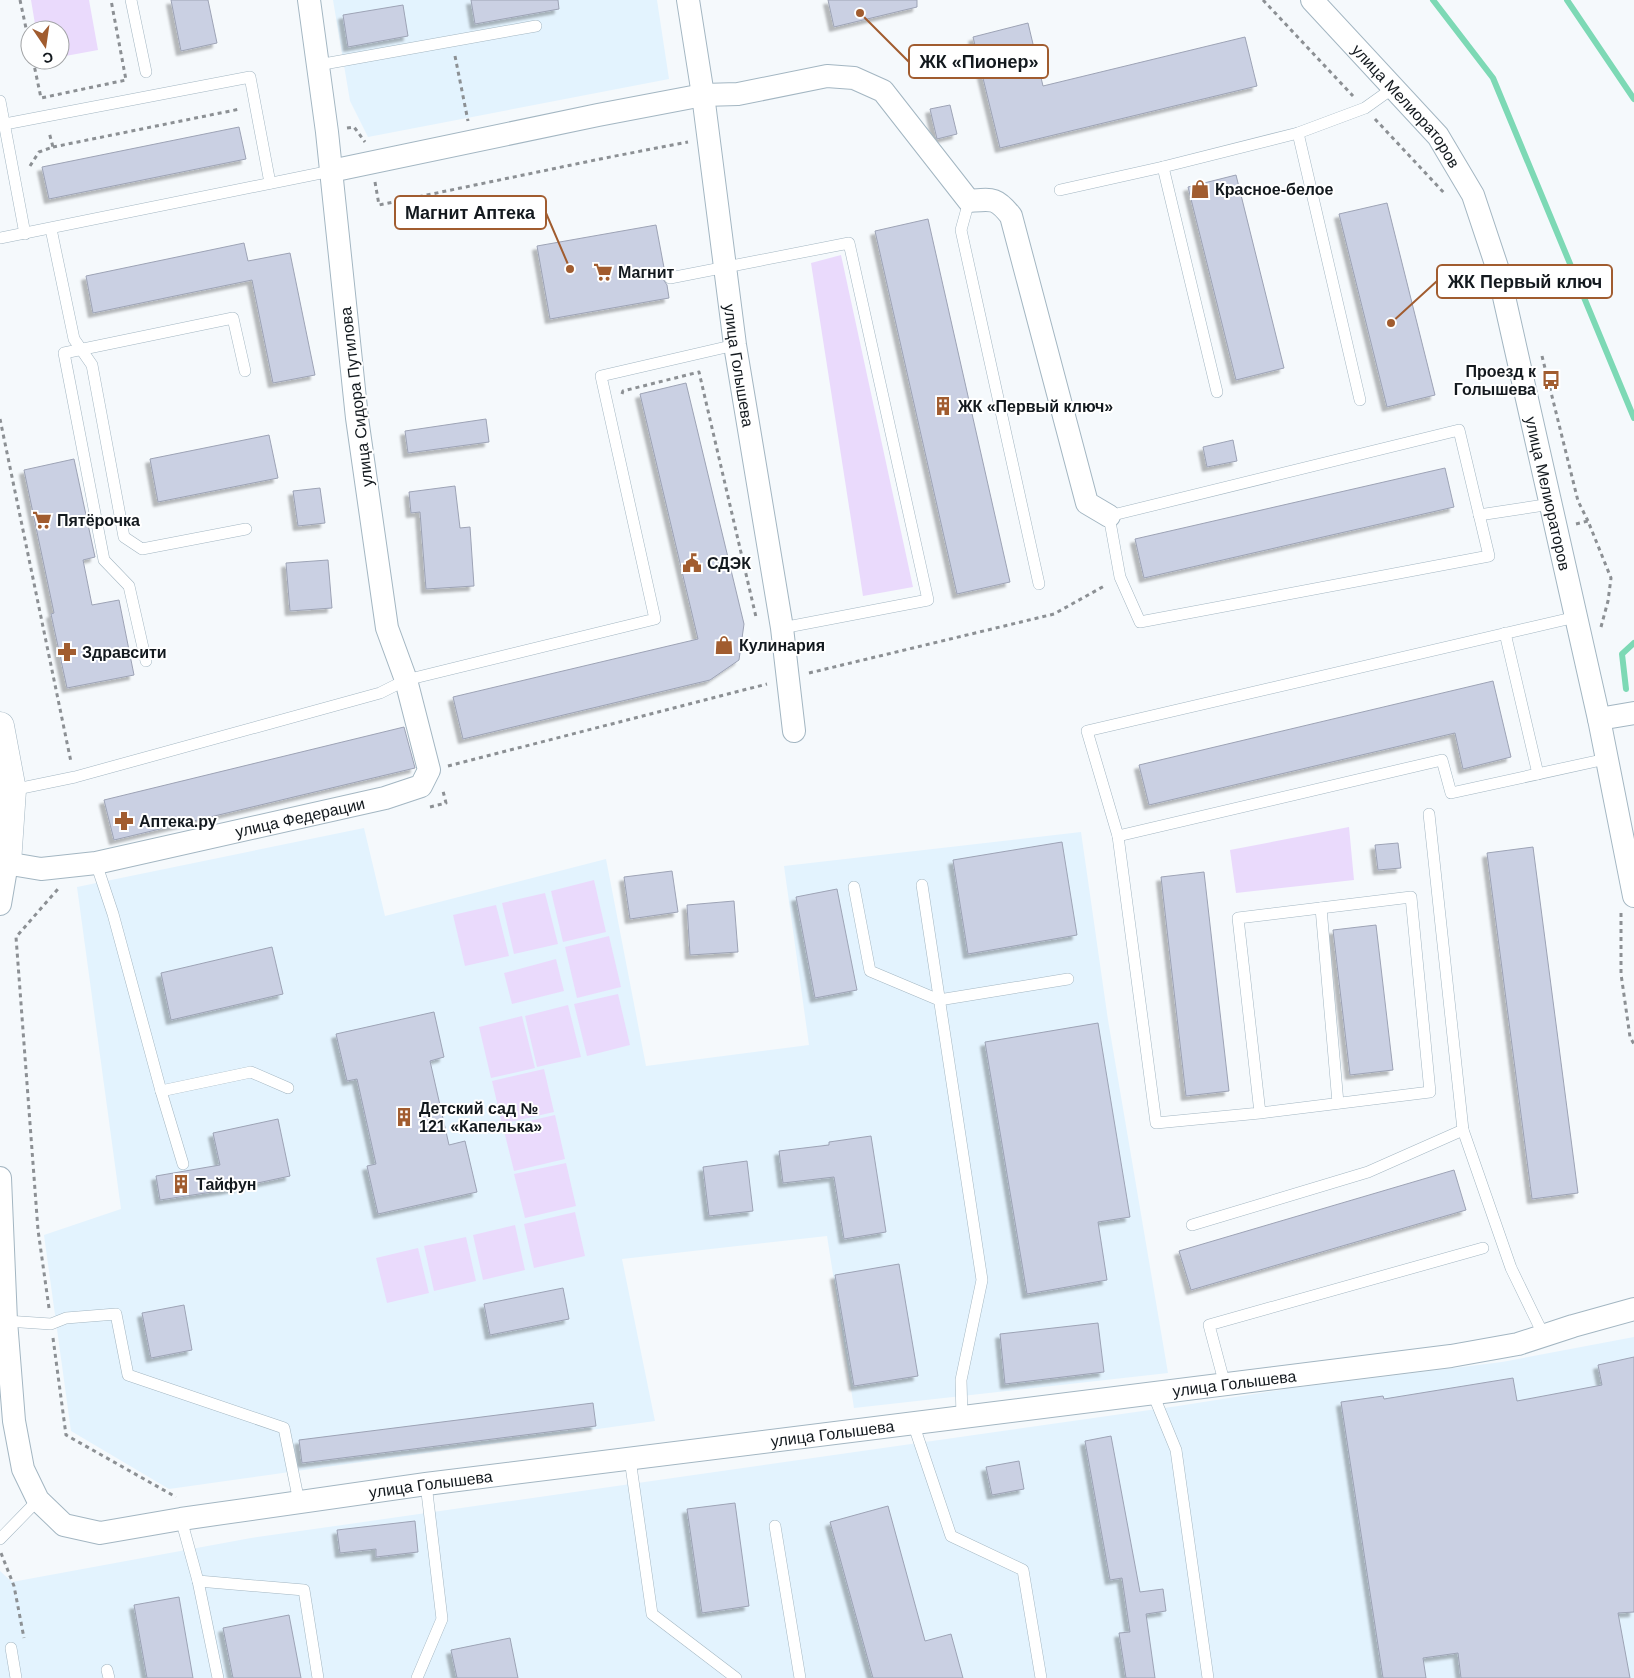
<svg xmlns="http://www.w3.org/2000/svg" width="1634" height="1678" font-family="Helvetica,sans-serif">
	<defs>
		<filter id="shadow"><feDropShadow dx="-4.5" dy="4.5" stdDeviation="1" flood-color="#0004"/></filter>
	</defs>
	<rect width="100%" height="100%" fill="#f5f9fc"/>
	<g fill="#e3f3fe">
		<path d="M333,0H657L669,79L368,137L350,101Z"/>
		<path d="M364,828L385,916L606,859L646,1066L809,1045L784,866L1081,832L1108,1020L1168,1373L854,1408L827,1236L622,1259L655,1421L169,1489L71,1431L44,1235L121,1209L77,887Z"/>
		<path d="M1634,1337V1678H0V1571L12,1582L251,1538L1178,1406L1293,1388L1502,1362Z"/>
	</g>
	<g fill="#eadafc">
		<path d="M31,0H89L98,50L60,57V30H36Z"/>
		<path d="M841,255L913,587L863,596L811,263Z"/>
		<path d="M1349,827L1354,880L1236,893L1230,850Z"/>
		<path d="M594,880L606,932L563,942L551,891Z"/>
		<path d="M545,893L558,944L514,954L502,903Z"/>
		<path d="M496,905L509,956L465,966L453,915Z"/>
		<path d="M609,936L621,987L577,998L565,947Z"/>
		<path d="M556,959L564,991L512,1004L504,973Z"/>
		<path d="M618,994L630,1045L587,1056L574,1004Z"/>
		<path d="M568,1005L581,1057L537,1067L525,1016Z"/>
		<path d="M522,1016L535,1068L491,1078L479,1027Z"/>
		<path d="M544,1069L554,1112L502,1124L492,1081Z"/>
		<path d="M555,1115L565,1159L514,1171L503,1127Z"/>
		<path d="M566,1163L576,1206L525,1218L514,1174Z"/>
		<path d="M575,1212L585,1256L534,1268L524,1224Z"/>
		<path d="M515,1225L525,1270L483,1280L473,1235Z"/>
		<path d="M466,1237L476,1281L434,1291L424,1246Z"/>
		<path d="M418,1248L429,1293L387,1303L376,1258Z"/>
	</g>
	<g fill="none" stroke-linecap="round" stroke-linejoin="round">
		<g stroke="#7dd9b5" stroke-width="6">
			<path d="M1433,0L1493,78L1634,418"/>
			<path d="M1567,0L1634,99"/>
			<path d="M1626,689L1622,654L1634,643"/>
		</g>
	</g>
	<g fill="#cad0e3" stroke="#9da3b5" filter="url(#shadow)">
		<path d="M171,0H208L217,43L181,51Z"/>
		<path d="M471,0H558L559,9L475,24Z"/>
		<path d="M828,0H917V7L834,27Z"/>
		<path d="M403,5L408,36L348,47L343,15Z"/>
		<path d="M1028,23L1043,86L1245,37L1257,86L1000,148L973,37Z"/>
		<path d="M950,105L957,134L937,139L930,109Z"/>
		<path d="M239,127L246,159L49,199L42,167Z"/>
		<path d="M1236,175L1284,368L1236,380L1188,187Z"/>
		<path d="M1387,203L1435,395L1387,407L1339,214Z"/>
		<path d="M928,219L1010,582L957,594L875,231Z"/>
		<path d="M656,225L665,273L663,279L667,285L669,298L550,319L537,246Z"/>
		<path d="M244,243L248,261L290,253L315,375L273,383L252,280L93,313L86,276Z"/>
		<path d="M686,383L744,624L739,660L710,680L463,739L453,697L698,639L640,394Z"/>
		<path d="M486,419L489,442L408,453L405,431Z"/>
		<path d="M269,435L278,478L158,502L150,459Z"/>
		<path d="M1233,440L1237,461L1207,467L1203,447Z"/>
		<path d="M74,459L95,557L83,560L92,605L119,600L134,675L67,688L51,614L54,613L24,470Z"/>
		<path d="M1445,468L1454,507L1144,578L1135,539Z"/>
		<path d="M455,486L460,528L470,527L474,586L426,589L420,512L411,513L409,492Z"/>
		<path d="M320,488L325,523L298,526L293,491Z"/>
		<path d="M328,560L332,608L290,611L286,563Z"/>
		<path d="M1493,681L1511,757L1463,769L1455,733L1149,805L1139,765Z"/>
		<path d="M404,727L415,768L114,840L104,800Z"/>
		<path d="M1062,842L1077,935L968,954L953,860Z"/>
		<path d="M1398,843L1401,868L1378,870L1375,845Z"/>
		<path d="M1533,847L1578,1193L1532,1199L1487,853Z"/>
		<path d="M672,871L678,912L630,919L624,877Z"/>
		<path d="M1204,872L1229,1091L1186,1096L1161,877Z"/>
		<path d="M837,889L857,990L815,998L796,897Z"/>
		<path d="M734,901L738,952L690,955L687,905Z"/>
		<path d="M1376,925L1393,1070L1350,1075L1333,930Z"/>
		<path d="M272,947L283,994L171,1020L161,973Z"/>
		<path d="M434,1012L444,1057L430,1061L449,1145L465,1141L477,1192L378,1214L367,1166L376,1164L357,1079L347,1081L336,1034Z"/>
		<path d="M1098,1023L1130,1217L1098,1222L1107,1280L1027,1294L985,1042Z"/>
		<path d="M278,1119L290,1176L225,1190L160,1200L156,1176L220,1165L213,1133Z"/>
		<path d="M871,1136L886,1232L844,1239L834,1177L783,1183L779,1151L829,1145V1142Z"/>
		<path d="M747,1161L753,1211L709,1216L703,1167Z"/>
		<path d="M1454,1170L1466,1210L1191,1290L1179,1251Z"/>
		<path d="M899,1264L918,1376L854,1386L835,1275Z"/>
		<path d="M563,1288L569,1319L490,1335L484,1304Z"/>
		<path d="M184,1305L192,1350L151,1358L142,1313Z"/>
		<path d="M1098,1323L1104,1372L1005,1384L1000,1334Z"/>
		<path d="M1634,1357V1612L1618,1613L1630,1678H1461L1458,1653L1423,1658L1426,1678H1383L1341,1402L1383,1396L1384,1399L1513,1378L1517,1401L1602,1385L1598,1365Z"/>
		<path d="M593,1403L596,1426L302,1463L299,1440Z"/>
		<path d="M1111,1436L1140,1592L1163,1589L1166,1611L1146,1614L1155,1678H1126L1119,1633L1130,1632L1122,1578L1110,1580L1085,1441Z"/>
		<path d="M1019,1461L1024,1489L992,1495L986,1467Z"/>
		<path d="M735,1503L749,1606L702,1613L687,1509Z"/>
		<path d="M888,1506L925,1641L951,1634L963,1678H873L830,1522Z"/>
		<path d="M415,1521L418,1552L376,1557V1549L340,1553L337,1530Z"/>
		<path d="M179,1597L193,1678H147L134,1605Z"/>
		<path d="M289,1615L301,1678H233L223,1628Z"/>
		<path d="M510,1638L518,1678H457L451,1650Z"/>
	</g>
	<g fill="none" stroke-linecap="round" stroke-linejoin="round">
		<g stroke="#a3b6c2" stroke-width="12">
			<g id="service">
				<path d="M131,0L146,72"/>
				<path d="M318,65L536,26"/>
				<path d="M0,101L25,234"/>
				<path d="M5,124L250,77L270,183"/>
				<path d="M1298,133L1360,400"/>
				<path d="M1060,190L1163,167"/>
				<path d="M969,201L961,230L1039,584"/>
				<path d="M51,229L74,339L92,365L124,537L142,549L246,529"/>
				<path d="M0,238L331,171"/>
				<path d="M670,278L849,243L928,600L782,628"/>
				<path d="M1217,392L1163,167L1298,133L1365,108L1393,88"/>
				<path d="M1459,430L1489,556L1140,622L1120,577L1109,516Z"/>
				<path d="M1479,515L1551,504"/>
				<path d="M1576,617L1087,731L1118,836L1442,760L1451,793L1606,759"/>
				<path d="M1505,633L1538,774"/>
				<path d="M146,661L129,586L104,560L64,353L233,318L245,371"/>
				<path d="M12,790L75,777L380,693L406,680L655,619L601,376L735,345"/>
				<path d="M1429,814L1463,1130L1511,1268L1544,1336"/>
				<path d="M1118,836L1156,1123L1260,1113L1430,1092L1411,897L1238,918L1260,1113"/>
				<path d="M96,863L113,914L161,1091L251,1072L288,1088"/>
				<path d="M922,885L982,1280L961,1380L962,1417"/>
				<path d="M854,887L870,971L939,1000L1068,979"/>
				<path d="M1321,908L1338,1103"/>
				<path d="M161,1091L183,1164"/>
				<path d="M1192,1225L1368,1172L1463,1130"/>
				<path d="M6,1321L51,1324L66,1318L116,1314L128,1375L284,1428L299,1502"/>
				<path d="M1225,1385L1209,1325L1483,1248"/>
				<path d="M1153,1394L1176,1450L1208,1678"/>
				<path d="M913,1423L951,1536L1023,1570L1041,1678"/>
				<path d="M630,1459L652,1614L736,1678"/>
				<path d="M181,1519L198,1581L218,1678"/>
				<path d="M775,1526L800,1678"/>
				<path d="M0,1539L38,1500"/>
				<path d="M198,1581L304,1590L318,1678"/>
				<path d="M11,1648L16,1678"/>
				<path d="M107,1670L109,1678"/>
				<path d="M417,1678L442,1619L426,1484"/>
			</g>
		</g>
		<g stroke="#a3b6c2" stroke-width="24">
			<g id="minor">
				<path id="s1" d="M688,0L703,95L735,345L782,628L794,731"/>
				<path id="s2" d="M1312,0L1438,136L1473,195L1498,270L1599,719L1634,896"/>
				<path d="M331,171L598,115L703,95L738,94L827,76L854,78L883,91L969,201C992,199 996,197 1011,216L1087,503L1109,516"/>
				<path d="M1599,719L1634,713"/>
				<path id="s3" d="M0,862L41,869L96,863L385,798L421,786L429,770L406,680L387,628L357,418L327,132L309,0"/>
				<path d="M0,904L7,863"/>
				<path id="s4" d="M0,1178L6,1321L14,1421L23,1469L38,1500L64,1525L100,1533L181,1519L426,1484L1451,1356L1518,1344L1573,1326L1634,1309"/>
			</g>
		</g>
		<g stroke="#a3b6c2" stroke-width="29">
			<path id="tertiary" d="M0,726L12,790L7,863"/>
		</g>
		<g stroke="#8c9094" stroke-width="3" stroke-dasharray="4 4" stroke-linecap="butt">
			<path d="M20,0L30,47"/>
			<path d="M1263,0L1353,96"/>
			<path d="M455,56L468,121"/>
			<path d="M33,60L41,98L126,80L111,0"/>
			<path d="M1375,119L1446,195"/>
			<path d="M347,128L354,127L365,142"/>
			<path d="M53,147L240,109"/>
			<path d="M30,166L39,152L53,147L49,132"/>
			<path d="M375,182L379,205L605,158L688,142"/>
			<path d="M1542,356L1578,501L1588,521"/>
			<path d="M622,394L623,391L699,372L756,617"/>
			<path d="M0,419L71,762"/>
			<path d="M1576,524L1588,521L1611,578L1608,601L1601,627"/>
			<path d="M809,673L1054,614L1106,585"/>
			<path d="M448,766L767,684"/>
			<path d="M430,807L446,803L443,791"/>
			<path d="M1621,913V974L1630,1037L1634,1044"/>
			<path d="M49,1308L38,1230L16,937L58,889"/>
			<path d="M53,1338L66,1435L176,1497"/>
			<path d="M1,1553L14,1586L24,1638"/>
		</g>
		<use href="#service" stroke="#fff" stroke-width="11"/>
		<use href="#minor" stroke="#fff" stroke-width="22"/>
		<use href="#tertiary" stroke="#fff" stroke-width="28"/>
	</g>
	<defs>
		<g id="shop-bare" transform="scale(1.5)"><path d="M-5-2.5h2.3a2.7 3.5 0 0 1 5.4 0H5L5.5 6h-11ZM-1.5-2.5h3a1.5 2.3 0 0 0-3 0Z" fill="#a15c2f" stroke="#fff" stroke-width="2.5" paint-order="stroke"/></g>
		<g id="supermarket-bare" transform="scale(1.5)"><path d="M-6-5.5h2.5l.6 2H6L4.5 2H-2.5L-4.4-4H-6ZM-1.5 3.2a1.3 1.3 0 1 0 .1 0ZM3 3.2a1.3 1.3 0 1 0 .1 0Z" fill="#a15c2f" stroke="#fff" stroke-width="2.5" paint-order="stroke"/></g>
		<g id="bus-bare" transform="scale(1.5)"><path d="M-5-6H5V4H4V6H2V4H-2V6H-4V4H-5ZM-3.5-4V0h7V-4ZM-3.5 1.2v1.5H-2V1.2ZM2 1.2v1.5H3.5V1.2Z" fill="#a15c2f" stroke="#fff" stroke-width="2.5" paint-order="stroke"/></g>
		<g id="building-bare" transform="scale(1.5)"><path d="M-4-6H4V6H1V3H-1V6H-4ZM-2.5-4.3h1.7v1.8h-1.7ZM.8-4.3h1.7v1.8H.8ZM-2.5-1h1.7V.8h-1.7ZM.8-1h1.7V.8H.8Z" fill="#a15c2f" stroke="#fff" stroke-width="2.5" paint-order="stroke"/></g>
		<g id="civic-bare" transform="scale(1.5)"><path d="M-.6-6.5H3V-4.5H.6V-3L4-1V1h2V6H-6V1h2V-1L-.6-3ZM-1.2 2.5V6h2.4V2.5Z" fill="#a15c2f" stroke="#fff" stroke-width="2.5" paint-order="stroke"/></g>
		<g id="pharmacy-bare" transform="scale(1.5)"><path d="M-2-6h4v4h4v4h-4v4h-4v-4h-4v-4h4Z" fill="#a15c2f" stroke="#fff" stroke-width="2.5" paint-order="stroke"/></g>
	</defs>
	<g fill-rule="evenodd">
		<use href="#shop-bare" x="1200" y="189"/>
		<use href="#supermarket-bare" x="603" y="272"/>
		<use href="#bus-bare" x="1551" y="380"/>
		<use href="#building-bare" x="943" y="406"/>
		<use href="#supermarket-bare" x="42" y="520"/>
		<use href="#civic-bare" x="692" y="563"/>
		<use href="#shop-bare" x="724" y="645"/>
		<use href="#pharmacy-bare" x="67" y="652"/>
		<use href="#pharmacy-bare" x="124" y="821"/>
		<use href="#building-bare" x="404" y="1117"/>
		<use href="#building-bare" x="181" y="1184"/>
	</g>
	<g text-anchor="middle" stroke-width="4" stroke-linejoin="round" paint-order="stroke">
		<g font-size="16" fill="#13191e" stroke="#fff">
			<text dy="6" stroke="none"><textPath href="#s2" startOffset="142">улица Мелиораторов</textPath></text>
			<text dy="6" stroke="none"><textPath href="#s1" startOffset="369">улица Голышева</textPath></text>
			<text transform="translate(356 397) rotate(-97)" y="6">улица Сидора Путилова</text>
			<text dy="6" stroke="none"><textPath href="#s2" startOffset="562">улица Мелиораторов</textPath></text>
			<text dy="6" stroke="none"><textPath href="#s3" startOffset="306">улица Федерации</textPath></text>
			<text dy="6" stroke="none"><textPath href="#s4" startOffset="1544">улица Голышева</textPath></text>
			<text dy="6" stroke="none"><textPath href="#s4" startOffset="1139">улица Голышева</textPath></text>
			<text dy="6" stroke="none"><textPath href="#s4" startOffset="734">улица Голышева</textPath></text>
		</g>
		<g font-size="16" font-weight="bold" fill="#13191e" stroke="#fff" text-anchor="start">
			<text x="1215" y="195">Красное-белое</text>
			<text x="618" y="278">Магнит</text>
			<text x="1536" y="377" text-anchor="end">Проезд к<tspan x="1536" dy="18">Голышева</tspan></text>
			<text x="958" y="412">ЖК «Первый ключ»</text>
			<text x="57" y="526">Пятёрочка</text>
			<text x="707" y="569">СДЭК</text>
			<text x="739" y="651">Кулинария</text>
			<text x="82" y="658">Здравсити</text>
			<text x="139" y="827">Аптека.ру</text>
			<text x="419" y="1114">Детский сад №<tspan x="419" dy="18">121 «Капелька»</tspan></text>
			<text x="196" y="1190">Тайфун</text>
		</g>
	</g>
	<path fill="none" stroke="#a15c2f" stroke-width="2" d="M860 13L909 62M570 269L546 213M1391 323L1437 281"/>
	<g fill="#a15c2f" stroke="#fff" stroke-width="2">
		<circle cx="860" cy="13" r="5"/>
		<circle cx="570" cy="269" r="5"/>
		<circle cx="1391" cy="323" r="5"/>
	</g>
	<g fill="#fff" stroke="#a15c2f" stroke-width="2">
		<rect x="909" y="45" width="139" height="33" rx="5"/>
		<rect x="395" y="196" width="151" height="33" rx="5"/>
		<rect x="1437" y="265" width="175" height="33" rx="5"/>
	</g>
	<g font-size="18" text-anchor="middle" font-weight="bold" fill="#13191e">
		<text x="979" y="68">ЖК «Пионер»</text>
		<text x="470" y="219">Магнит Аптека</text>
		<text x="1525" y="288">ЖК Первый ключ</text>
	</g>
	<g transform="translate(45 45) rotate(167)"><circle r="24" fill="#ffffff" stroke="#a1a3a5"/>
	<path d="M0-4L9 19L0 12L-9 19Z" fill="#a15c2f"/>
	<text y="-8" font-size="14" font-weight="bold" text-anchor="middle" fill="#13191e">С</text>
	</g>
</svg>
